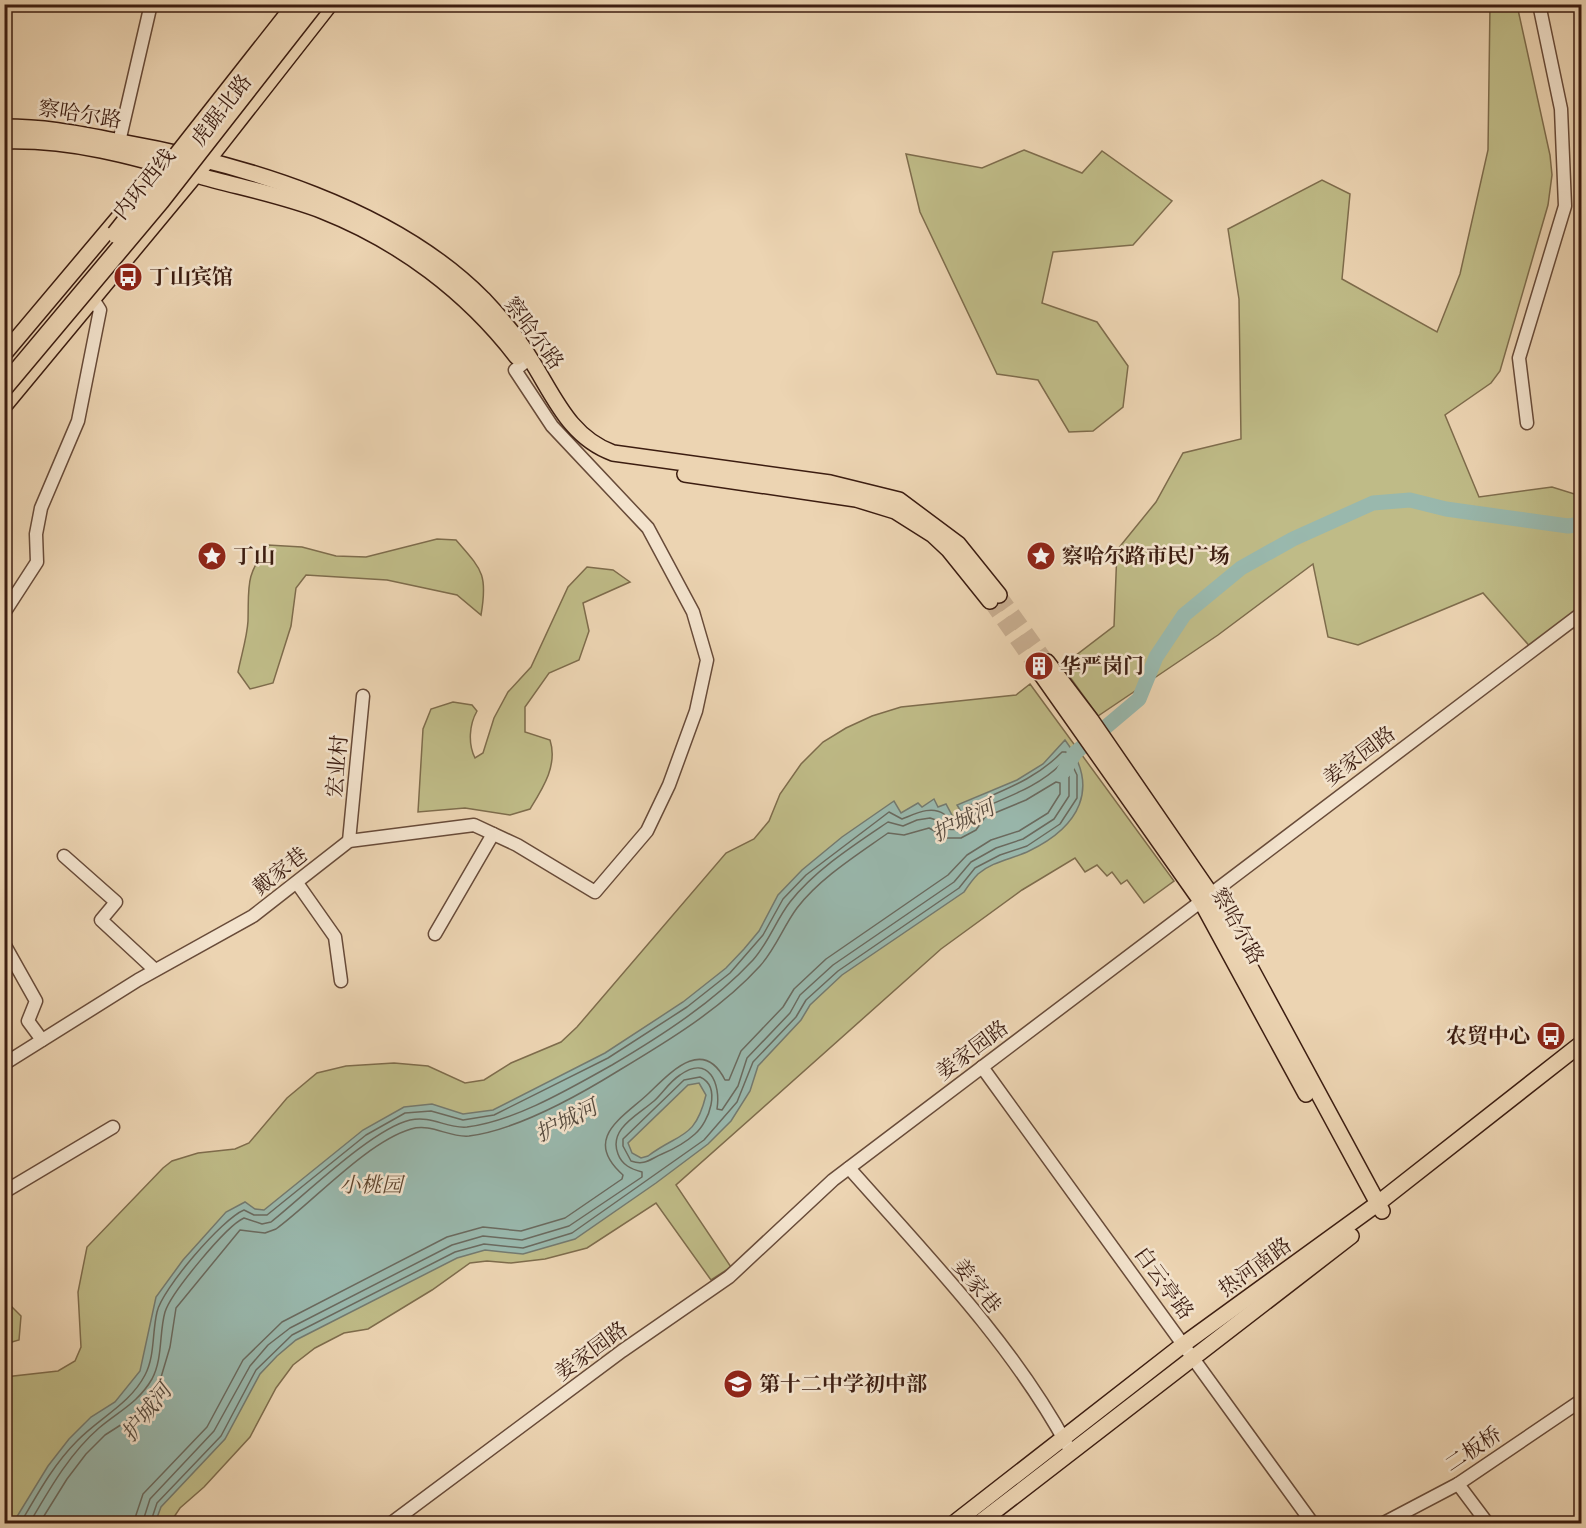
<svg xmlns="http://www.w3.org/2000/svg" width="1586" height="1528" font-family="'EB Garamond','Noto Serif SC',serif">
	<rect width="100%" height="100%" fill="#ecd4b2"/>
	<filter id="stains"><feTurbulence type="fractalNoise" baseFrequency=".00333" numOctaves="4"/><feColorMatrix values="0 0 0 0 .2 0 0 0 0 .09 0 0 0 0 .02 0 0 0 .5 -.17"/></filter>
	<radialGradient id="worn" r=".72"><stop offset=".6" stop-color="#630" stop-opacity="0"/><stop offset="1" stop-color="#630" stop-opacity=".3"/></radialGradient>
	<g fill="#bfbb87" stroke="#7e6c4c" stroke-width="1.5">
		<path d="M1490,5H1517L1550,155L1552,175L1548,205L1500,371L1491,383L1445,415L1479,497L1552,487L1581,496V613L1533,650L1483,593L1358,645L1328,637L1313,564L1218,635L1098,716L1062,666L1114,626L1117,550L1156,502L1183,453L1241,439L1239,299L1228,229L1322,180L1350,194L1342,279L1437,332L1460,274L1488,150Z"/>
		<path d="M1024,150L1082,173L1102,151L1172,201L1133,245L1053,252L1042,303L1097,322L1128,366L1123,407L1093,431L1069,432L1038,380L997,374L920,212L906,154L982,168Z"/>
		<path d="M437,539L456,540C482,570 488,574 481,615L457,595L387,580L306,575L296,588L291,626L273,683L250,689L238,672C241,656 247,638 248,621C249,584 245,577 268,545L302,547L336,556L366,557Z"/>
		<path d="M587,567L613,570L630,582L583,603L589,631L579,660L549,673L525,707V732L550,740C558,765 543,788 530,809L510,815L465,808L418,812L423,729L431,709L453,702L472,705L477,711C469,725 468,744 475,758L483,753L494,718L508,692L531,667L568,587Z"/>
		<path d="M1030,684L1174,881L1144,903L1127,880L1121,884L1112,872L1107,876L1097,865L1085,872L1075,858L1022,890L941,949L676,1185L731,1267L711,1280L656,1203L587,1248L545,1259L511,1263L487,1261L470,1263L432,1290L368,1329L344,1333L315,1348L293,1365L276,1388L250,1437L204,1487L180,1508L170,1523L5,1524V1377L58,1371L75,1361L81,1347L78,1292L87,1247L163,1168L172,1161L198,1153L235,1149L249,1143L287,1098L317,1073L346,1066L394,1063L428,1066L465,1083L484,1080L511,1063L561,1042L577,1027L726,853L754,839L769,821L780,794L801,764L823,742L846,728L872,716L901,707L1016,695Z"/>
		<path d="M4,1299L21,1316L19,1340L5,1344Z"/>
	</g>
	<path fill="#99b8ad" stroke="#747a6f" stroke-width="1.5" fill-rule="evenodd" d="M1065,740C1101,788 1079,827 1029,851C1013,859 993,861 978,874C973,879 968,886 964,892L842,975L810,1005L801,1020L758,1066L750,1091L731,1121L708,1144L656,1183L575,1239L523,1254L485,1250L457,1258L296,1340L277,1356L260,1374L225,1439L161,1507L155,1523H13L48,1466L69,1439L91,1417L115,1402L140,1371L156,1297L183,1260L226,1212L245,1202L255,1209L264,1210L363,1130L404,1107L432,1104L463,1114L493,1110L605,1053L683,1002L726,968L744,949L759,931L778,895L802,870L842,837L894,801L901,813L918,803L922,807L934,799L938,807L946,804L953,817L962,813L957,805L1017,780L1043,764ZM699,1083L706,1095C695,1140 680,1132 648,1156L641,1158L632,1153L628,1143L688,1085Z"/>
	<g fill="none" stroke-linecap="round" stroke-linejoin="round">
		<g stroke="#6a6a5f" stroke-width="1.5">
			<path d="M700,1077C722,1087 709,1122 695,1134C685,1143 674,1149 662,1154C650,1159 645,1166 631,1161L623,1146V1139L684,1080Z"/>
			<path d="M20,1524C37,1495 53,1465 77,1441C99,1418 130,1404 145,1375C155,1356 152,1333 157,1312C162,1289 222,1219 244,1210L254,1215H267L366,1135L405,1113L431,1111L463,1120L494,1115L608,1058L687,1007L730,973L763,935L783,899L806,875L889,812L902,819C915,814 931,805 944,814C947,816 948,819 950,822L966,817L968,806C1003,790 1035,780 1062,752H1066L1077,775V798L1060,824L1027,846L1000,855L975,868L959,888L838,971L806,1000L796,1017L753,1062L737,1102L704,1140L572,1233L523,1248L484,1244L455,1252L292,1335L256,1370L221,1436L157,1503L150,1524"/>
			<path d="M29,1524C49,1490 69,1454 99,1428C119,1411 138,1403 152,1379C163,1358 159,1333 165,1312C171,1293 226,1226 244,1218L262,1224L271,1222C304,1196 372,1129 410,1120C432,1115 447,1129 467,1127C515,1121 569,1089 612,1065C661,1036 714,1002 753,960C769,942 776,920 790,902C815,870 854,845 888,822L903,826L917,820L930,818L939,821L948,829C963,832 972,823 976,811C1006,797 1037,788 1061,764L1065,765L1069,776V796L1054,819L1023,839L996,848L971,862L954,882L833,965L800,995L790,1013L747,1058L738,1086L722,1110L717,1109C721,1084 709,1054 680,1075C669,1082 663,1093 654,1101C638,1115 608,1129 618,1154C622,1165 631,1169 642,1172V1177L569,1226L522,1240L483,1236L452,1245L290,1328L268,1345L250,1366L214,1431L150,1499L142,1524"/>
			<path d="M39,1524L67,1479L86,1454L105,1435L130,1419L159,1384L170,1347L176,1308L240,1230L265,1233L276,1229C314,1201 367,1142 411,1129C432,1123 449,1138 469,1136C516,1130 576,1097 618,1071C668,1041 721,1009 760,966C776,948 783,927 797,908C820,878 857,855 888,833L904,835L929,828L947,838H961L976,830L985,817L1026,800L1056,782L1060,783V794L1048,813L1019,831L991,840L967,855L948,875L826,959L794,989L783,1007L741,1051L729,1080H725C703,1036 670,1073 649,1093C624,1117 581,1138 623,1175L622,1179L565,1218L521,1231L483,1227L447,1237L282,1322L243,1360L207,1427L143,1494L133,1524"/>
		</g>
		<path stroke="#99b8ad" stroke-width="15" d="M1064,771L1075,753L1139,699L1156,657L1184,615L1241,568L1293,539L1373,503L1410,500L1446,509L1568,526L1582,524"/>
		<g stroke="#c9af92" stroke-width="15" stroke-dasharray="15 8" stroke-linecap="butt">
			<path d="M999,595L1047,662"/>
			<path d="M990,601L1039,671"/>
		</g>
		<g stroke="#684b39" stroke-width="15">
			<g id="minor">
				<path d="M119,142L151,4"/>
				<path d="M1527,423L1519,358L1565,206L1561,109L1539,4"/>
				<path d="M4,613L37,562L36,534L41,508L78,421L100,310L93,299"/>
				<path d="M349,841L363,696"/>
				<path d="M64,856L116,902L101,920L155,970"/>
				<path d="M297,883L335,937L341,981"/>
				<path d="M435,934L493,834"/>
				<path d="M4,944L36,1001L28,1021L42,1040"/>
				<path d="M4,1064L138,980L253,916L349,841L474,825L517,845L595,892L647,831L669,785L696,711L707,660L693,612L648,528L552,426L515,370L530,358"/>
				<path d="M982,1067L1313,1524"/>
				<path d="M849,1168C926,1255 1011,1342 1067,1445"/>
				<path d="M4,1192L113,1127"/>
				<path d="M1458,1484L1488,1524"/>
				<path d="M390,1524L622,1351L729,1277L833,1180L1582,613"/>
				<path d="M1382,1524L1458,1484L1582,1400"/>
			</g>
		</g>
		<g stroke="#3c1d11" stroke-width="18">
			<g id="major">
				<path d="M4,127C48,127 79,134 121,142C244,164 393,208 483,299C500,317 518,338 531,360C554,396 569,437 613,453L830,483L899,500L958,544L999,595"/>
				<path d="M4,141C71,139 133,156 196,175C238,187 282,195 323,211C399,241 467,292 517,357"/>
				<path d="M4,354L120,216"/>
				<path d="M4,406L207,161L330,4"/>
				<path d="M685,474L856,499L895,511L933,535L949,550L990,601"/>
				<path d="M1047,662L1091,720L1210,893L1382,1211"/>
				<path d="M1039,671L1201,901L1306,1094"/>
				<path d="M953,1524L1184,1344L1377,1204L1582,1043"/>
				<path d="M978,1524L1351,1236"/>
			</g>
		</g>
		<use href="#minor" stroke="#f3e3cd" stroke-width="12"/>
		<use href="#major" stroke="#ecd4b2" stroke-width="15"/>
		<g stroke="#3c1d11" stroke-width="21" stroke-linecap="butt">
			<g id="highway-bridge">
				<path d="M116,234L297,4"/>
				<path d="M4,387L160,201L314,4"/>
			</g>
		</g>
		<use href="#highway-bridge" stroke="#ecd4b2" stroke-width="18"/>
	</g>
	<defs>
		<g id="bus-disc" transform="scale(1.5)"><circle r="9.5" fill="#8f2418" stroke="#f3e3cd"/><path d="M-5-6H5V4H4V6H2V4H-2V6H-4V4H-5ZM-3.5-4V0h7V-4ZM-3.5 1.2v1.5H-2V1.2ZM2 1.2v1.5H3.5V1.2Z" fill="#fff"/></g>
		<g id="sight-disc" transform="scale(1.5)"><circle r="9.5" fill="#8f2418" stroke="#f3e3cd"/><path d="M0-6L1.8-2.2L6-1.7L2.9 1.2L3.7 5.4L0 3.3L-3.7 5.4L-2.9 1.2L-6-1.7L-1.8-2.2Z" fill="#fff"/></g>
		<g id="building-disc" transform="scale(1.5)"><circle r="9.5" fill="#8f2418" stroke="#f3e3cd"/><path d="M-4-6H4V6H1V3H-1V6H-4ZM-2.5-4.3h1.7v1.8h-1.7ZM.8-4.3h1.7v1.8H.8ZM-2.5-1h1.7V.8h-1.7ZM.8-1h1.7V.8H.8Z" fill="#fff"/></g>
		<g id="school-disc" transform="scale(1.5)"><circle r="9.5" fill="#8f2418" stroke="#f3e3cd"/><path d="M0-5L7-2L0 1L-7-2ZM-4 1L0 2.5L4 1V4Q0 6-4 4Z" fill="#fff"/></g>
	</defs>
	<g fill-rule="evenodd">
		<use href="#bus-disc" x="128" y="277"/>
		<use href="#sight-disc" x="212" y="556"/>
		<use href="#sight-disc" x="1041" y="556"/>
		<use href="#building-disc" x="1039" y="666"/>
		<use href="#bus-disc" x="1551" y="1036"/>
		<use href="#school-disc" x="738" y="1384"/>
	</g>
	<g text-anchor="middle" stroke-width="5" stroke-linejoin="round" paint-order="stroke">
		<g font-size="21" fill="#3c1d11" stroke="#f3e3cd">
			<text transform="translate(221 110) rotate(-52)" y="7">虎踞北路</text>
			<text transform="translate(80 114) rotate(9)" y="7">察哈尔路</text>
			<text transform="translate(144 184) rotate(-51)" y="7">内环西线</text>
			<text transform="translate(534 333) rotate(54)" y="7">察哈尔路</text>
			<text transform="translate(1359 756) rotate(-37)" y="7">姜家园路</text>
			<text transform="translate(337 766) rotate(-85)" y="7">宏业村</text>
			<text transform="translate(280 871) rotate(-38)" y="7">戴家巷</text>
			<text transform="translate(1238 926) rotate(61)" y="7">察哈尔路</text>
			<text transform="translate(972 1050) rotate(-37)" y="7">姜家园路</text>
			<text transform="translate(1255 1267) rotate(-36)" y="7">热河南路</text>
			<text transform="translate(1164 1283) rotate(54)" y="7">白云亭路</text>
			<text transform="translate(977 1286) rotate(51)" y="7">姜家巷</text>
			<text transform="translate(591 1351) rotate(-36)" y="7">姜家园路</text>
			<text transform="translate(1473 1449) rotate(-34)" y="7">二板桥</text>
		</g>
		<g font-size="21" font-weight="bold" fill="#3c1d11" stroke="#f3e3cd" text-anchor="start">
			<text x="149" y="284">丁山宾馆</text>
			<text x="233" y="563">丁山</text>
			<text x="1062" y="563">察哈尔路市民广场</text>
			<text x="1060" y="673">华严岗门</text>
			<text x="1530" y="1043" text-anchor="end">农贸中心</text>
			<text x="759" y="1391">第十二中学初中部</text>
		</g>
		<g font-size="21" font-style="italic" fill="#5d442e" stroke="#f3e3cd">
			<text x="371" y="1192">小桃园</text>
		</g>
		<g font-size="22" font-style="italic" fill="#584c40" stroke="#f3e3cd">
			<text transform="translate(963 820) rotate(-26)" y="8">护城河</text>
			<text transform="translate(566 1120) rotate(-27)" y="8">护城河</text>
			<text transform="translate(146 1412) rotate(-52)" y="8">护城河</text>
		</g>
	</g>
	<rect width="1586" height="1528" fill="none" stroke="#ecd4b2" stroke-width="24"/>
	<rect x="6" y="6" width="1574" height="1516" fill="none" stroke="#3c1d11" stroke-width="3"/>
	<rect x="12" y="12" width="1562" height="1504" fill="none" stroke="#3c1d11" stroke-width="1.5"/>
	<rect width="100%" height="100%" filter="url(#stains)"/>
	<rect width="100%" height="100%" fill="url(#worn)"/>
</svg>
